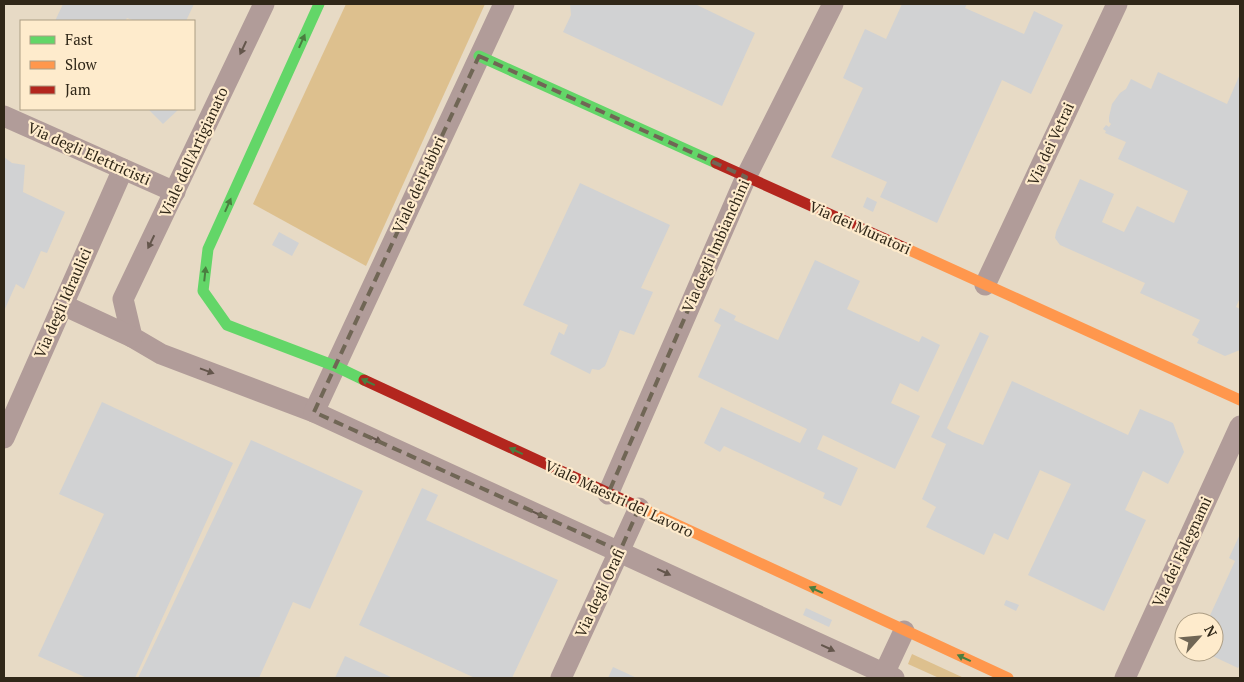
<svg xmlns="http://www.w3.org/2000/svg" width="1244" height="682" font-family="'PT Serif',serif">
	<rect width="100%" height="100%" fill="#e7dac5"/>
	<g fill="#ddc08e">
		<path d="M346,4H485L366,266L253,204Z"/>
		<path d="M912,654L964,678H939L908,664Z"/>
	</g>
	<g fill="#d1d2d3">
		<path d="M63,4H194L186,21H135L127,18L125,21H55Z"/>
		<path d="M570,4H695L755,33L722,106L563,32L571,15Z"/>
		<path d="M902,4H967L965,8L1024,34L1034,11L1063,25L1031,94L1002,80L937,223L880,197L887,182L831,157L863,88L843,78L865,29L886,39Z"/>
		<path d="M1158,72L1227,104L1240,74V298L1236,307L1240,309V350L1225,356L1197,343L1199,339L1192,335L1200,320L1140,293L1145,283L1060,245L1055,238L1056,232L1080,179L1114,194L1102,222L1124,232L1137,206L1174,223L1188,191L1118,159L1126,142L1105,133L1106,131L1103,129L1106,125L1109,127L1111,124L1109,122V117L1112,104L1120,93L1126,89L1131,79L1151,89Z"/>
		<path d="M148,109H179L163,124Z"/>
		<path d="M4,157L12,163L25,165L23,192L65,212L47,253L41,251L24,289L16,284L4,311Z"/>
		<path d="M580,183L670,225L641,288L653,292L634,335L620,330L605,366L599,370L592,369L590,374L550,354L559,332L564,335L568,325L523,305Z"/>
		<path d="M867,197L877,202L873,212L863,207Z"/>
		<path d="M279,232L299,243L292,256L272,245Z"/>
		<path d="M815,260L860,281L847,309L919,342L922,336L940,345L918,392L900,383L891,403L920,416L895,469L823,435L817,449L858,468L841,506L823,498L825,493L724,446L720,452L704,443L721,407L800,443L807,429L698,377L721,325L714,321L720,308L736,316L734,320L778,340Z"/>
		<path d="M980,332L989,336L947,428L952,432L983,445L1012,381L1128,435L1140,409L1173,423L1184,452L1168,484L1143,471L1125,510L1146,520L1104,611L1028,575L1071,484L1040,470L1008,540L994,533L984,555L926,527L936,507L922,499L946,444L931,437Z"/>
		<path d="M102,402L233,463L135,678H87L38,656L104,514L59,494Z"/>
		<path d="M251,440L363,491L310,609L293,602L259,678H138Z"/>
		<path d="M422,488L438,495L426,520L558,580L512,678H475L359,625Z"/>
		<path d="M1240,534V665L1238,668L1204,652H1214V622H1207L1235,561L1229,558Z"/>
		<path d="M1006,600L1019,605L1016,611L1004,605Z"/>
		<path d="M806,608L832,620L829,627L803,615Z"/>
		<path d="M345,656L393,678H335Z"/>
		<path d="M613,667L637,678H608Z"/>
	</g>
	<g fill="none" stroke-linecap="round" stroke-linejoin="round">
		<g stroke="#b19c99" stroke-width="21">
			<path d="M264,4L123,299L132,337L161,354L314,412L894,678"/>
			<path d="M4,116L175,192"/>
			<path d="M985,285L1117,4"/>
			<path d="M63,305L132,337"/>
			<path d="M314,412L504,4"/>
			<path d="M4,438L123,169"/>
			<path d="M608,494L746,177L833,4"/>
			<path d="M561,678L639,508"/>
			<path d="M882,678L904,631"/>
			<path d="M1125,678L1240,426"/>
		</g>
		<g stroke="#63d668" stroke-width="11">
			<path d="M319,4L208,249L203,291L227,325L335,366L364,380"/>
			<path d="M479,56L716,163"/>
		</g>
		<g stroke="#ff974d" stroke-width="11">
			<path d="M905,248L1240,400"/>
			<path d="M641,508L1008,678"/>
		</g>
		<g stroke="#b3261e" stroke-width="11">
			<path d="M716,163L905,248"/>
			<path d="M364,380L641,508"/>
		</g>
	</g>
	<defs><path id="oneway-solid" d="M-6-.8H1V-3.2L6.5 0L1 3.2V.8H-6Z" transform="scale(1.25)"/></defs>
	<g fill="#4a7e40">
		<use href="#oneway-solid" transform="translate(302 41) rotate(-66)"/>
		<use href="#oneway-solid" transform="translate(228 205) rotate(-66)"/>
		<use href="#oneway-solid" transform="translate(205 274) rotate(-84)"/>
		<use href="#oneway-solid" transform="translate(368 382) rotate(-155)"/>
		<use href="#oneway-solid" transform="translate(516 451) rotate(-155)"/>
		<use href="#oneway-solid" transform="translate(816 590) rotate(-155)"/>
		<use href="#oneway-solid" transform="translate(964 658) rotate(-155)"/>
	</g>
	<g fill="#64564c">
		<use href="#oneway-solid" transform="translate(243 48) rotate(115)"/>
		<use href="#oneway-solid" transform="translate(151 242) rotate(116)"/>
		<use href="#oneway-solid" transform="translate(207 371) rotate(20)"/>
		<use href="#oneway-solid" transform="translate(375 439) rotate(25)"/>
		<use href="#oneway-solid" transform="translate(538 514) rotate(25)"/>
		<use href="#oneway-solid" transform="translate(664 572) rotate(25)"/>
		<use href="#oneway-solid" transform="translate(828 648) rotate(25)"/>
	</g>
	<path fill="none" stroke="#706655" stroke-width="4" stroke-dasharray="10 6" stroke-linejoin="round" d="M479,56L746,177L608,494L639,508L620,551L314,412Z"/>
	<g text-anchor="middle" stroke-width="4.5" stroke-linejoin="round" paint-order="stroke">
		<g font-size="15" fill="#302718" stroke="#feebcc">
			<text transform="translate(1051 144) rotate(-65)" y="5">Via dei Vetrai</text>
			<text transform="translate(194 152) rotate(-65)" y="5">Viale dell'Artigianato</text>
			<text transform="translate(89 154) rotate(24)" y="5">Via degli Elettricisti</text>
			<text transform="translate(419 185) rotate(-65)" y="5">Viale dei Fabbri</text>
			<text transform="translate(860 228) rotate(24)" y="5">Via dei Muratori</text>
			<text transform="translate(716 246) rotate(-66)" y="5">Via degli Imbianchini</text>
			<text transform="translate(63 303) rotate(-66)" y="5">Via degli Idraulici</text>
			<text transform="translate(619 499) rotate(25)" y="5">Viale Maestri del Lavoro</text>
			<text transform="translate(1182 552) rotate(-65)" y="5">Via dei Falegnami</text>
			<text transform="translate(600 593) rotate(-65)" y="5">Via degli Orafi</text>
		</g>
	</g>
	<rect width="1244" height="682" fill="none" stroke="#302718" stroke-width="10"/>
	<rect x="20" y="20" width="175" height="90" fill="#feebcc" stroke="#ac9d84"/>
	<rect x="30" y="36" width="25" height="8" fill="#63d668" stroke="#ac9d84"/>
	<text x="65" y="45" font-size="15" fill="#302718">Fast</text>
	<rect x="30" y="61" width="25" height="8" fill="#ff974d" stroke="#ac9d84"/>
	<text x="65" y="70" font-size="15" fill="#302718">Slow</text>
	<rect x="30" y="86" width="25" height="8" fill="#b3261e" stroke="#ac9d84"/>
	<text x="65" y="95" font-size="15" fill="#302718">Jam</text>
	<g transform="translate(1199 637) rotate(63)"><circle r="24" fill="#feebcc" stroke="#ac9d84"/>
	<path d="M0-4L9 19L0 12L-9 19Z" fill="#706655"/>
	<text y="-8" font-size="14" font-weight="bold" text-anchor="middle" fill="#302718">N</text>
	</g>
</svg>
